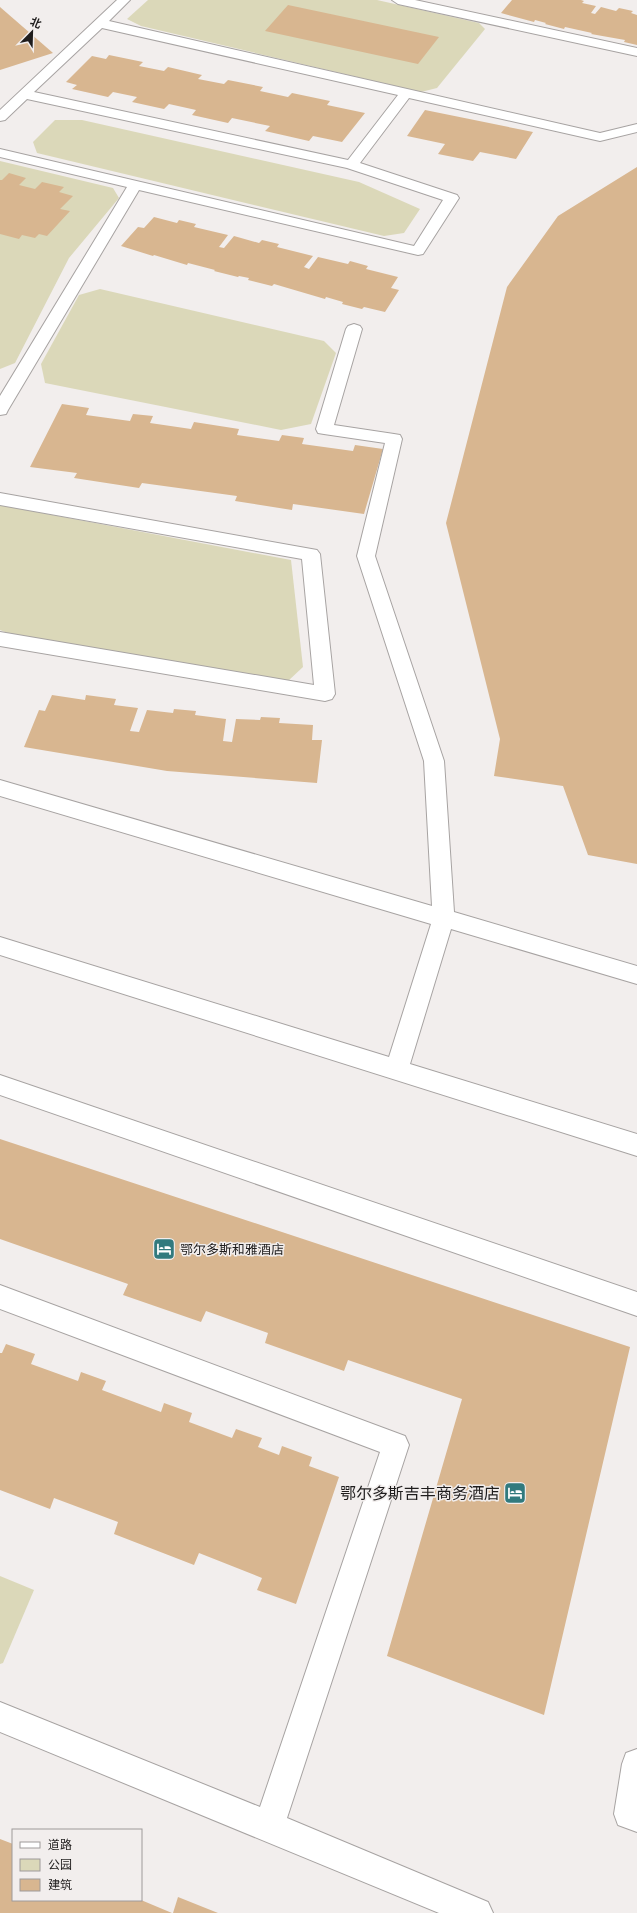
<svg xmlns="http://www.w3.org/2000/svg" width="637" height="1913" font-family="'Source Sans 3','Noto Sans SC',sans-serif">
	<rect width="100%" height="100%" fill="#f2eeed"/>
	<g fill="#dbd8b9">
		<path d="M148,0H377L479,23L485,29L437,88L421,92L141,26L127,19Z"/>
		<path d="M55,120H82L359,182L420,209L404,233L384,236L37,153L33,142Z"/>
		<path d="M0,161L113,188L119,198L69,258L15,363L0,369Z"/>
		<path d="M100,289L324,341L336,353L311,424L281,430L45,383L41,364L79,295Z"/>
		<path d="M0,505L291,560L303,667L288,681L10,634L0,630Z"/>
		<path d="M0,1576L34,1590L3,1663L0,1664Z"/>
	</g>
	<g fill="#d8b690">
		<path d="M512,0H581L584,1L582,3L596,6L591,13L595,14L601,7L616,11L619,8L633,11L631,13L637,15V45L624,42L625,40L591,34L592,33L565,27L564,29L545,24L546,23L535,20L534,22L501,13Z"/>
		<path d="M288,5L439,37L418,64L265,31Z"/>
		<path d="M0,7L53,53L0,70Z"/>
		<path d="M109,55L143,62L139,66L164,71L168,67L202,75L198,79L224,84L228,80L263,87L260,91L288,97L292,93L330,101L327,105L365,113L342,142L313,136L309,141L265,131L270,126L232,118L228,123L192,115L196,110L169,104L164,109L132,102L137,97L113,92L108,97L72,89L77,85L66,82L92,56L106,59Z"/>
		<path d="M425,110L533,132L516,159L480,152L473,161L438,154L445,144L407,136Z"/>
		<path d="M637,167V864L588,855L563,786L494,776L500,739L446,523L507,287L558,216Z"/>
		<path d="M9,173L26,178L19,185L35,189L42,182L64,187L59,192L73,196L60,209L70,211L47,236L39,234L35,238L22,235L19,239L0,234V180H2Z"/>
		<path d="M154,217L177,223L179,220L196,224L194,227L228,235L219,247L224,248L234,236L259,243L262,240L279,244L277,247L313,256L304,267L309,269L318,257L348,264L350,261L368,266L366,269L398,277L391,288L399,290L385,312L364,307L362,309L342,304L343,302L326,297L325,299L274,284L272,286L248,280L249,278L239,276L238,277L214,271L215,270L188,263L187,265L154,255L153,256L121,246L138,227L144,228Z"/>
		<path d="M62,404L89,408L86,415L130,421L133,414L153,416L150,423L191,429L194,422L239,429L237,435L279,441L282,435L304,438L302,444L353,451L355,445L383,449L364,514L293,504L292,510L235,501L237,496L142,483L139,488L74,478L77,473L30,467Z"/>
		<path d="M52,695L85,700L86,695L116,699L114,705L138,708L130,731L139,732L147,710L173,713L174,709L196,711L195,715L226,719L223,741L232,742L236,719L260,720L261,717L280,718L279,723L313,725L312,740H322L317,783L167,771L24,747L39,710L45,711Z"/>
		<path d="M0,1139L630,1347L544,1715L387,1656L462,1399L348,1360L344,1371L265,1343L268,1333L206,1311L201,1322L123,1295L128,1284L0,1239Z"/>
		<path d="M6,1344L35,1354L31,1364L78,1381L81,1372L106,1381L102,1390L161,1412L164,1403L192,1413L189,1422L232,1438L236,1429L262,1438L258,1447L279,1455L282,1446L312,1457L309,1466L339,1477L296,1604L257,1590L262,1578L199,1553L194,1565L114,1534L118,1522L54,1498L50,1509L0,1490V1353H2Z"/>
		<path d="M0,1839L13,1844V1900H141L172,1913H0Z"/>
		<path d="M178,1897L218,1913H173Z"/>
	</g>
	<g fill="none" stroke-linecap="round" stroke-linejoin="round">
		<g stroke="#a7a3a2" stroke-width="2">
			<g id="minor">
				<path d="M117,0H130L109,21L600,133L637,124V132L600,141L409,98L360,163L457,195L459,198L423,254L418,255L139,190L8,410L6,414L0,415V396L127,187L0,157V149L414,246L443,200L347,168L27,99L5,120L0,121V110ZM102,28L398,95L348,160L34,92Z"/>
				<path d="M392,0H415L637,48V56L398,4Z"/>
				<path d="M354,324L360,326L362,329L334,425L394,434L400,435L402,439L375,556L444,761L454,912L637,966V984L451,929L410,1064L637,1134V1156L0,955V937L389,1057L431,924L0,796V780L432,906L424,761L357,556L385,443L324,434L318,433L316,429L346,329L348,326Z"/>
				<path d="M0,493L317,550L320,554L335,694L332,699L325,701L0,646V632L314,685L302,559L0,505Z"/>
				<path d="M0,1075L637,1292V1316L0,1095Z"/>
				<path d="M0,1285L405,1436L409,1445L287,1818L488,1902L493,1913H439L0,1732V1702L260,1807L380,1452L0,1309Z"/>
				<path d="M637,1749V1832L618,1825L614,1814L622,1764L626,1753Z"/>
			</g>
		</g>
		<use href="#minor" fill="#fff" fill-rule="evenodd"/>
	</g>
	<defs>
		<g id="hotel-square" transform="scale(1.15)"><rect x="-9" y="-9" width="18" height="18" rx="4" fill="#317a7e" stroke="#f2eeed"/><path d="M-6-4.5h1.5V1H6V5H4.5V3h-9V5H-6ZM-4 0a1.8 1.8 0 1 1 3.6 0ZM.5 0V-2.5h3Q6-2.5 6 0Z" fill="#fff"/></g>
	</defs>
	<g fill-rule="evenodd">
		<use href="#hotel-square" x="164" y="1249"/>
		<use href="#hotel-square" x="515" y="1493"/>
	</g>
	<g text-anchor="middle" stroke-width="3" stroke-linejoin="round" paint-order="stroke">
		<g font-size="13" fill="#1f1d1d" stroke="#f2eeed" text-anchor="start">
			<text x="180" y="1254">鄂尔多斯和雅酒店</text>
		</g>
		<g font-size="16" fill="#1f1d1d" stroke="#f2eeed" text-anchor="end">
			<text x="500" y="1499">鄂尔多斯吉丰商务酒店</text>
		</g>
	</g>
	<rect x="12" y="1829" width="130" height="72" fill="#f2eeed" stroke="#9e9a9a"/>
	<rect x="20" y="1842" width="20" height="6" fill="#ffffff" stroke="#9e9a9a"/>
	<text x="48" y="1849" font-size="12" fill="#1f1d1d">道路</text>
	<rect x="20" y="1859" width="20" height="12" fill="#dbd8b9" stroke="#9e9a9a"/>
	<text x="48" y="1869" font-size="12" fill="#1f1d1d">公园</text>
	<rect x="20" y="1879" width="20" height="12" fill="#d8b690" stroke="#9e9a9a"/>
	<text x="48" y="1889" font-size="12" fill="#1f1d1d">建筑</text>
	<g transform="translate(32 32) rotate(23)" stroke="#f2eeed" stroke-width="3" paint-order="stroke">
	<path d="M0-3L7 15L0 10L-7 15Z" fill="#1f1d1d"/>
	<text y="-6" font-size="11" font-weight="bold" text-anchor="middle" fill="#1f1d1d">北</text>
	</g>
</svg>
